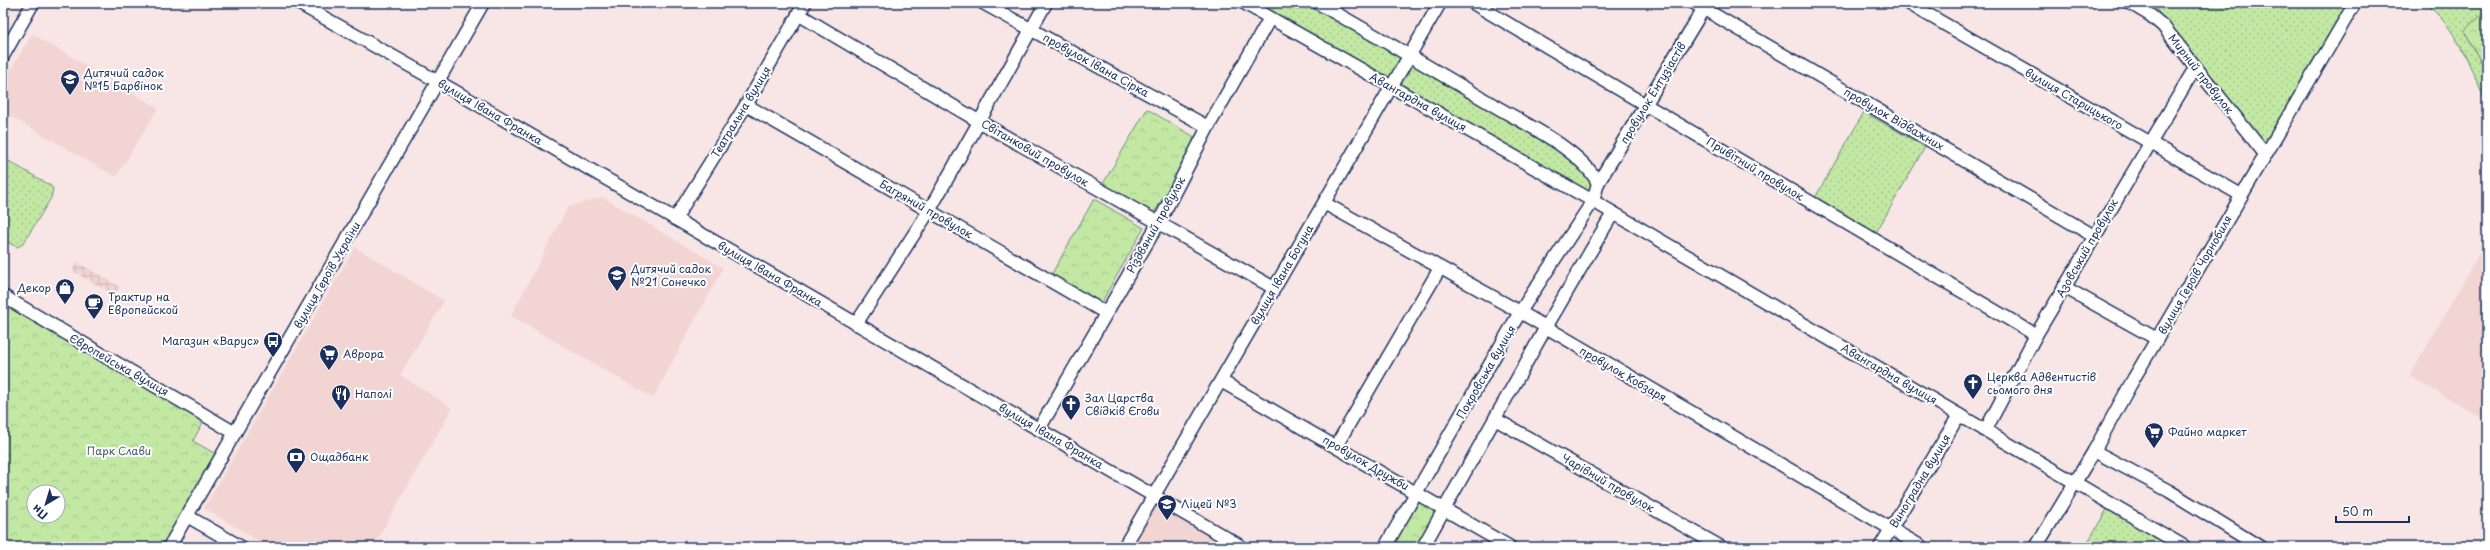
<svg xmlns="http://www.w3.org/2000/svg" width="2490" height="550" font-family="'Playpen Sans',sans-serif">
	<defs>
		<pattern id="industrial-grid" width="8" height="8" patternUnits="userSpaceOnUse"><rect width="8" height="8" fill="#f2d4d3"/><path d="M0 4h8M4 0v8" fill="none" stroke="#cfb6b8"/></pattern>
		<pattern id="grass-dots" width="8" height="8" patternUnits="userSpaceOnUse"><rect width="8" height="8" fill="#c2e8a3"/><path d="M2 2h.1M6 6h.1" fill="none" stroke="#a6c78f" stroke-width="1.8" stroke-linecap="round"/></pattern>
		<pattern id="forest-crowns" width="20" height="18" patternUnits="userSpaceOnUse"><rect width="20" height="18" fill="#c2e8a3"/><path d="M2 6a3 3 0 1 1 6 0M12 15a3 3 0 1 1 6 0" fill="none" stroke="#a6c78f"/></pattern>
	</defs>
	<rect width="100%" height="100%" fill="#f7e6e5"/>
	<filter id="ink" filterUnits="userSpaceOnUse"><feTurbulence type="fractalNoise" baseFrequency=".025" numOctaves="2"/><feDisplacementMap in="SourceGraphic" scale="8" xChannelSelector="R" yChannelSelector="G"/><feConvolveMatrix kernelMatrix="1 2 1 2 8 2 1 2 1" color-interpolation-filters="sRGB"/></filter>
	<g filter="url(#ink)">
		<g fill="#f2d4d3">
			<path d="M32,34L158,108L116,177L3,112V83Z"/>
			<path d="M602,197L723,268L653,398L511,316L568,207Z"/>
			<path d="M2487,240V421L2410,376Z"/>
			<path d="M355,247L444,301L400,375L452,408L373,547H269L204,508Z"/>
			<path d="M1154,496L1237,547H1124Z"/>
		</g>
		<path fill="url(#industrial-grid)" d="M77,262L120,287L115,295L72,271Z"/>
		<g fill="url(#grass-dots)" stroke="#6e8c80">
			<path d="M1244,3H1318L1410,55L1593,172V201Z"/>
			<path d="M2153,3H2352L2263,148L2170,32Z"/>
			<path d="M2424,3H2487V10L2464,31L2481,62L2487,57V105C2471,70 2457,25 2424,3Z"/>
			<path d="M1864,112L1925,147L1873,238L1812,203Z"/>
			<path d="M7,160L51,186L53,189L51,198L23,244L17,247L3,240V161Z"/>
			<path d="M2110,504L2182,547H2085Z"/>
		</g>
		<g fill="url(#forest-crowns)" stroke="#6e8c80" fill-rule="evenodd">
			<path d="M2487,10V57L2481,62L2464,31Z"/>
			<path d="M1147,109L1198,139L1151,218L1101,187Z"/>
			<path d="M1094,199L1144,228L1100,305L1050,277Z"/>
			<path d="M3,296L206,416L193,441L221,457L169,547H3ZM34,492H58V516H34Z"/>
			<path d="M1412,498L1432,510L1435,515L1418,547H1384Z"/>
		</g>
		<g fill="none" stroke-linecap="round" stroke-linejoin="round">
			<g stroke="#1b2f5e" stroke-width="15">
				<g id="minor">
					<path d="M298,3L451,89L1242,547"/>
					<path d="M983,3L1208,127"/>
					<path d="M1244,3L1593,201L1520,312L1385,547"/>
					<path d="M1318,3C1378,37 1436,71 1495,106C1527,125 1581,150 1598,183"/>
					<path d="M1473,3L2036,335"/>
					<path d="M1694,3L2094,236"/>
					<path d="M1707,3L1598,183L1593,201L2185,547"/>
					<path d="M1908,3L2241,195"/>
					<path d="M2130,3L2150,15L2163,26L2265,154"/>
					<path d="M798,14L980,122L1274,288"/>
					<path d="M3,56L33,3"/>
					<path d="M746,105L1106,313"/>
					<path d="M1324,203L1520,312L1922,547"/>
					<path d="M675,219L746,105L805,3"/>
					<path d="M2064,287L2157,339"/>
					<path d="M3,296L235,433"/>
					<path d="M856,324L929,211L1046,3"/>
					<path d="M1221,381L1510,547"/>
					<path d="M1495,419L1721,547"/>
					<path d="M1039,429L1158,224L1208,127L1270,18"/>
					<path d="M1985,431L2036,335L2195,68"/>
					<path d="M1336,446L1440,268"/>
					<path d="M2094,451L2169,491L2260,547"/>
					<path d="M187,516L241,547"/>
					<path d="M169,547L483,3"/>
					<path d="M1124,547L1440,3"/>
					<path d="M1423,547L1545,329L1613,213"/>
					<path d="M1880,547L1959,415"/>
					<path d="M2036,547L2094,451L2134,378L2355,3"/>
				</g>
			</g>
			<use href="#minor" stroke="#fff" stroke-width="12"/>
		</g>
	</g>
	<defs>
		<g id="school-pin" transform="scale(1)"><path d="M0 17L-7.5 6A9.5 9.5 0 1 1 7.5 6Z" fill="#1b2f5e" stroke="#fff"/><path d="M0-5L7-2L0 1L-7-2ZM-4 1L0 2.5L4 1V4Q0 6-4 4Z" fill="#fff"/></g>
		<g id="shop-pin" transform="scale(1)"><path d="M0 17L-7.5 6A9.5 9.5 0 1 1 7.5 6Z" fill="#1b2f5e" stroke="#fff"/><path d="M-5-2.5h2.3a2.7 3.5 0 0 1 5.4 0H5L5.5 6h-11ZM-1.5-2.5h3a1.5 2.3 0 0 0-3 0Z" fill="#fff"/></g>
		<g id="cafe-pin" transform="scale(1)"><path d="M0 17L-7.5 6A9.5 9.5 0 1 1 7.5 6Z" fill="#1b2f5e" stroke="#fff"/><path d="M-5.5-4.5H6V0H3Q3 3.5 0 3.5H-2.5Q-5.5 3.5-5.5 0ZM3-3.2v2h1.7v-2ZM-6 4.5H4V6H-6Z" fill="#fff"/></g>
		<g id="bus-pin" transform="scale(1)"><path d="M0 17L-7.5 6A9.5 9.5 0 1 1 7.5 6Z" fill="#1b2f5e" stroke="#fff"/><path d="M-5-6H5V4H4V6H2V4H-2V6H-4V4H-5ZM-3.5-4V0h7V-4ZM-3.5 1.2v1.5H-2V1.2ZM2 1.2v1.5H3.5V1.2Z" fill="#fff"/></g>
		<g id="supermarket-pin" transform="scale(1)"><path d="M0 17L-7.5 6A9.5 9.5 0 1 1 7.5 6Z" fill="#1b2f5e" stroke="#fff"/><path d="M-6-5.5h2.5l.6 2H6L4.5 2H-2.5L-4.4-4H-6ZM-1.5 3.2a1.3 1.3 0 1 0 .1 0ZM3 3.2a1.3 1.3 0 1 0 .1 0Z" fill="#fff"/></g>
		<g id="church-pin" transform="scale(1)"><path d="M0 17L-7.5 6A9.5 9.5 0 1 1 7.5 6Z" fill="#1b2f5e" stroke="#fff"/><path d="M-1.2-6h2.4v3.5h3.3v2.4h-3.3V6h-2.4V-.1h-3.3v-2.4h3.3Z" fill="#fff"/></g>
		<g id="restaurant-pin" transform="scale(1)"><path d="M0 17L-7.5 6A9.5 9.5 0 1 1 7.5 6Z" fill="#1b2f5e" stroke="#fff"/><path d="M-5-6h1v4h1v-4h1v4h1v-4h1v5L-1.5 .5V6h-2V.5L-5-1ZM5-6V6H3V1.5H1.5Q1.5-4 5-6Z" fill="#fff"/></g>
		<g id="bank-pin" transform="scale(1)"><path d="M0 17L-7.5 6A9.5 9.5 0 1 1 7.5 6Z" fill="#1b2f5e" stroke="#fff"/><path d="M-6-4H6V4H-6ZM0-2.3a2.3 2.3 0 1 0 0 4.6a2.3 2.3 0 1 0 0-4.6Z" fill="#fff"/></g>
	</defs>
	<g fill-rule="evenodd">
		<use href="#school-pin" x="70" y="79"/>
		<use href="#school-pin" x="617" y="275"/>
		<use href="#shop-pin" x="65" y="288"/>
		<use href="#cafe-pin" x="94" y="303"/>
		<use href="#bus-pin" x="273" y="341"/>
		<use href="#supermarket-pin" x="329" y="354"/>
		<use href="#church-pin" x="1973" y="383"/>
		<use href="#restaurant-pin" x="341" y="394"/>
		<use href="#church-pin" x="1071" y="404"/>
		<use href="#supermarket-pin" x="2154" y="432"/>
		<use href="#bank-pin" x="296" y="457"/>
		<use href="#school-pin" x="1167" y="504"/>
	</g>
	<g text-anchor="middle" stroke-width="4" stroke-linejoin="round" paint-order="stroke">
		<g font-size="11" fill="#1b2f5e" stroke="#fff">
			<text transform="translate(1096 65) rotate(29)" y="4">провулок Івана Сірка</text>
			<text transform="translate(2201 74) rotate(52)" y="4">Мирний провулок</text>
			<text transform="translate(1653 93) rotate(-59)" y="4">провулок Ентузіастів</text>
			<text transform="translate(2074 99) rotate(30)" y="4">вулиця Старицького</text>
			<text transform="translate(1418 102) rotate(29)" y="4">Авангардна вулиця</text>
			<text transform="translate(490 112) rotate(30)" y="4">вулиця Івана Франка</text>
			<text transform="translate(741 112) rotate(-59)" y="4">Театральна вулиця</text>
			<text transform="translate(1894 119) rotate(30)" y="4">провулок Відважних</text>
			<text transform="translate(1035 153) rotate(30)" y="4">Світанковий провулок</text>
			<text transform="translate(1755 169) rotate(31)" y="4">Привітний провулок</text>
			<text transform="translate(926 209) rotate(30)" y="4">Багряний провулок</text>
			<text transform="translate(1156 225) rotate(-61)" y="4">Різдвяний провулок</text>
			<text transform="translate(2087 248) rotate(-60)" y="4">Азовський провулок</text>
			<text transform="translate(770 274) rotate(30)" y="4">вулиця Івана Франка</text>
			<text transform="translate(327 275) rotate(-60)" y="4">вулиця Героїв України</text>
			<text transform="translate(1282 275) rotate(-60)" y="4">вулиця Івана Богуна</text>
			<text transform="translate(2195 275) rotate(-60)" y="4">вулиця Героїв Чорнобиля</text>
			<text transform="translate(119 365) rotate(30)" y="4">Європейська вулиця</text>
			<text transform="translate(1486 372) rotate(-60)" y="4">Покровська вулиця</text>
			<text transform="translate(1623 374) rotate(30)" y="4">провулок Кобзаря</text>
			<text transform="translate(1889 374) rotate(30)" y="4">Авангардна вулиця</text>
			<text transform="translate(1051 436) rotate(30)" y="4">вулиця Івана Франка</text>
			<text transform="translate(1366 463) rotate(30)" y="4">провулок Дружби</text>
			<text transform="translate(1920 481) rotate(-59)" y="4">Виноградна вулиця</text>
			<text transform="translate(1608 483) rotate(30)" y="4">Чарівний провулок</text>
		</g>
		<g font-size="11" fill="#1b2f5e" stroke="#fff" text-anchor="start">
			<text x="84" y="77">Дитячий садок<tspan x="84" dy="13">№15 Барвінок</tspan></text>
			<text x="631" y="273">Дитячий садок<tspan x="631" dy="13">№21 Сонечко</tspan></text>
			<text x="51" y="292" text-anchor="end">Декор</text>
			<text x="108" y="301">Трактир на<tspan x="108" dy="13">Европейской</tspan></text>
			<text x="259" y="345" text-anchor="end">Магазин «Варус»</text>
			<text x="343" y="358">Аврора</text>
			<text x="1987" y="381">Церква Адвентистів<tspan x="1987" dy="13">сьомого дня</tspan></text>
			<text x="355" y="398">Наполі</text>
			<text x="1085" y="402">Зал Царства<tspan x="1085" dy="13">Свідків Єгови</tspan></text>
			<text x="2168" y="436">Файно маркет</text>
			<text x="310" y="461">Ощадбанк</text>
			<text x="1181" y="508">Ліцей №3</text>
		</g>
		<g font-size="11" fill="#455d6f" stroke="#fff">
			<text x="119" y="455">Парк Слави</text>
		</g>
	</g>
	<rect width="2490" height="550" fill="none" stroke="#fff" stroke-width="16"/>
	<rect x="8" y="8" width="2474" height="534" fill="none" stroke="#1b2f5e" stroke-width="1.5" filter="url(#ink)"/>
	<g transform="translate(46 504) rotate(218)"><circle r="19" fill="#ffffff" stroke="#a4acbf"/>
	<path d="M0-3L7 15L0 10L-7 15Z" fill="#1b2f5e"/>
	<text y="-6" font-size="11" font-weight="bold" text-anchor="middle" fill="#1b2f5e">Пн</text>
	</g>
	<path d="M2336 516v6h73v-6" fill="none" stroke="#1b2f5e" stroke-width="2"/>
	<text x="2342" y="516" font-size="12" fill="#1b2f5e" stroke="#ffffff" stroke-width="3" paint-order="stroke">50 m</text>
</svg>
